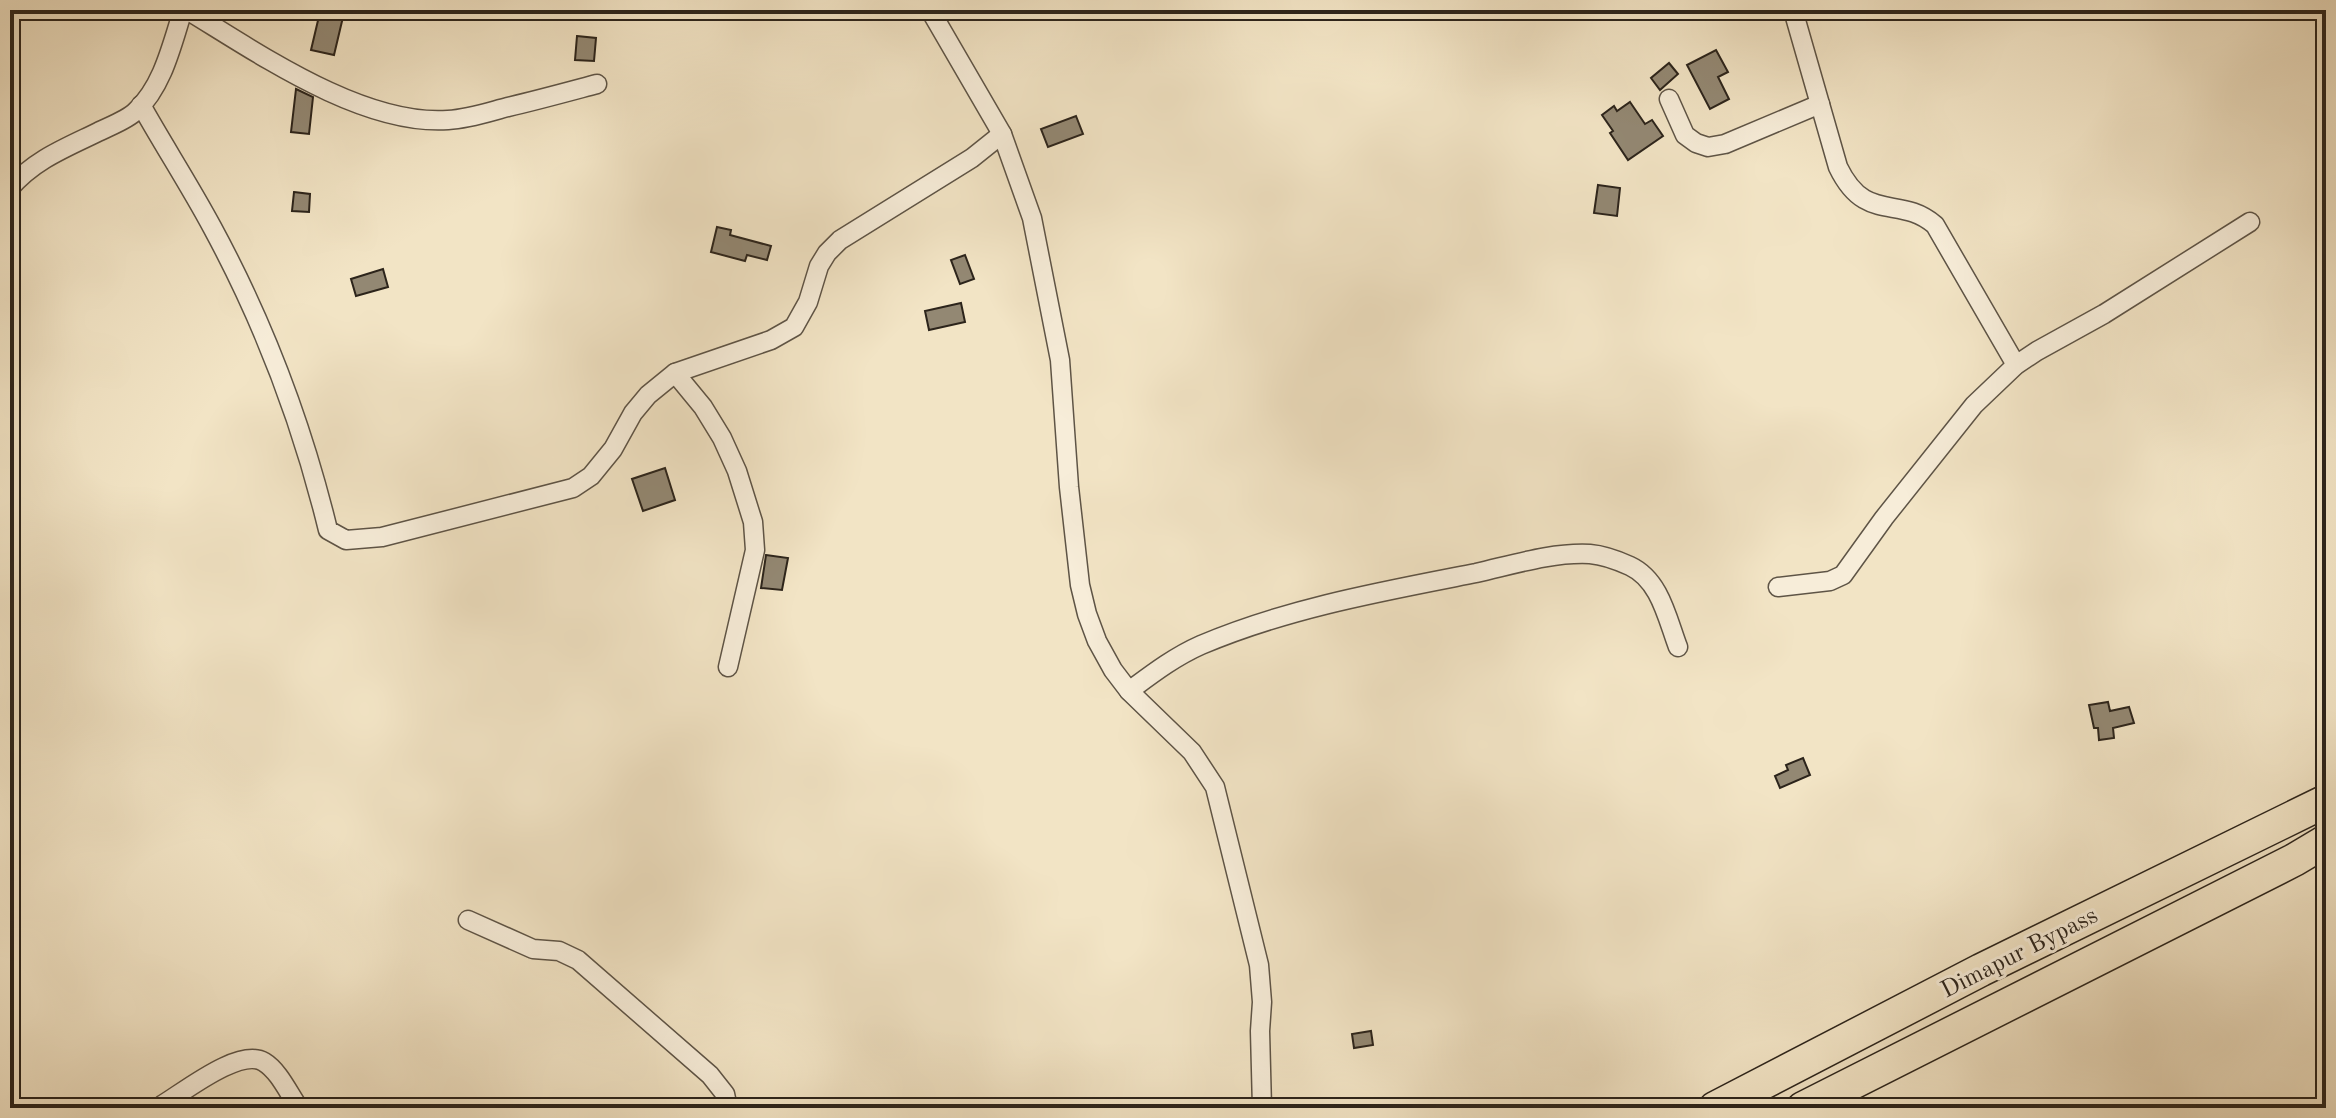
<svg xmlns="http://www.w3.org/2000/svg" width="2336" height="1118" font-family="'Old Standard TT',serif">
	<rect width="100%" height="100%" fill="#f2e4c5"/>
	<filter id="stains"><feTurbulence type="fractalNoise" baseFrequency=".0025" numOctaves="4"/><feColorMatrix values="0 0 0 0 .2 0 0 0 0 .09 0 0 0 0 .02 0 0 0 .5 -.17"/></filter>
	<radialGradient id="worn" r=".72"><stop offset=".6" stop-color="#630" stop-opacity="0"/><stop offset="1" stop-color="#630" stop-opacity=".3"/></radialGradient>
	<g fill="#938873" stroke="#2c241b" stroke-width="2">
		<path d="M320,12L343,17L334,55L311,50Z"/>
		<path d="M577,36L596,38L594,61L575,60Z"/>
		<path d="M1716,50L1728,72L1718,77L1729,99L1710,109L1687,65Z"/>
		<path d="M1669,63L1678,74L1660,90L1651,78Z"/>
		<path d="M296,89L313,97L309,134L291,132Z"/>
		<path d="M1630,102L1645,124L1652,120L1663,136L1628,160L1610,133L1613,131L1602,115L1614,106L1617,111Z"/>
		<path d="M1076,116L1083,134L1048,147L1041,129Z"/>
		<path d="M1598,185L1620,188L1617,216L1594,213Z"/>
		<path d="M294,192L310,194L309,212L292,211Z"/>
		<path d="M717,227L731,230L730,235L771,246L767,260L747,255L745,261L711,252Z"/>
		<path d="M965,255L974,279L960,284L951,260Z"/>
		<path d="M383,269L388,287L356,296L351,279Z"/>
		<path d="M961,303L965,322L929,330L925,311Z"/>
		<path d="M665,468L675,500L643,511L632,479Z"/>
		<path d="M766,555L788,558L782,590L761,588Z"/>
		<path d="M2108,702L2110,711L2129,707L2134,723L2113,728L2114,738L2099,740L2098,728H2094L2089,705Z"/>
		<path d="M1803,758L1810,775L1780,788L1775,776L1788,770L1786,765Z"/>
		<path d="M1371,1031L1373,1045L1354,1048L1352,1034Z"/>
	</g>
	<g fill="none" stroke-linecap="round" stroke-linejoin="round">
		<g stroke="#5e5446" stroke-width="21">
			<g id="minor">
				<path d="M187,10C258,53 362,126 448,120C469,119 489,112 508,107C538,100 567,92 597,84"/>
				<path d="M930,10L1002,134L1032,218L1060,360L1069,487L1080,585L1087,614L1097,641L1113,670L1129,691L1192,752L1215,787L1259,965L1262,1002L1260,1031L1262,1108"/>
				<path d="M1793,10L1838,167C1866,225 1899,194 1935,225L2016,365"/>
				<path d="M1669,99L1685,135L1696,143L1708,147L1725,144L1820,104"/>
				<path d="M141,105C164,146 190,186 212,227C263,321 303,427 328,530L346,540L382,537L573,488L591,476L613,449L633,413L648,395L675,373L771,340L794,327L808,302L819,266L827,253L840,240L972,158L1002,134"/>
				<path d="M10,188C34,160 65,148 98,132C110,126 127,120 136,111C163,86 172,44 183,10"/>
				<path d="M675,373L703,407L722,438L737,471L753,522L755,550L728,667"/>
				<path d="M1778,587L1830,581L1843,575L1884,518L1974,405L2016,365L2037,351L2104,314L2250,222"/>
				<path d="M1129,691C1152,674 1174,657 1201,645C1288,608 1384,591 1476,573C1512,565 1552,552 1590,554C1602,555 1619,561 1630,566C1660,580 1667,618 1678,647"/>
				<path d="M468,920L533,949L559,951L578,960L710,1075L725,1094L728,1108"/>
				<path d="M162,1105C184,1092 240,1047 264,1062C279,1071 289,1094 299,1108"/>
			</g>
		</g>
		<g stroke="#2c241b" stroke-width="35">
			<g id="trunk">
				<path d="M1715,1108L1981,970L2326,801"/>
				<path d="M1803,1108L2294,860L2326,841"/>
			</g>
		</g>
		<use href="#minor" stroke="#f7edd9" stroke-width="18"/>
		<use href="#trunk" stroke="#f2e4c5" stroke-width="32"/>
	</g>
	<g text-anchor="middle" stroke-width="6" stroke-linejoin="round" paint-order="stroke">
		<g font-size="24" fill="#2c241b" stroke="#f7edd9">
			<text transform="translate(2019 952) rotate(-27)" y="8">Dimapur Bypass</text>
		</g>
	</g>
	<rect width="2336" height="1118" fill="none" stroke="#f2e4c5" stroke-width="40"/>
	<rect x="12" y="12" width="2312" height="1094" fill="none" stroke="#2c241b" stroke-width="4"/>
	<rect x="20" y="20" width="2296" height="1078" fill="none" stroke="#2c241b" stroke-width="2"/>
	<rect width="100%" height="100%" filter="url(#stains)"/>
	<rect width="100%" height="100%" fill="url(#worn)"/>
</svg>
